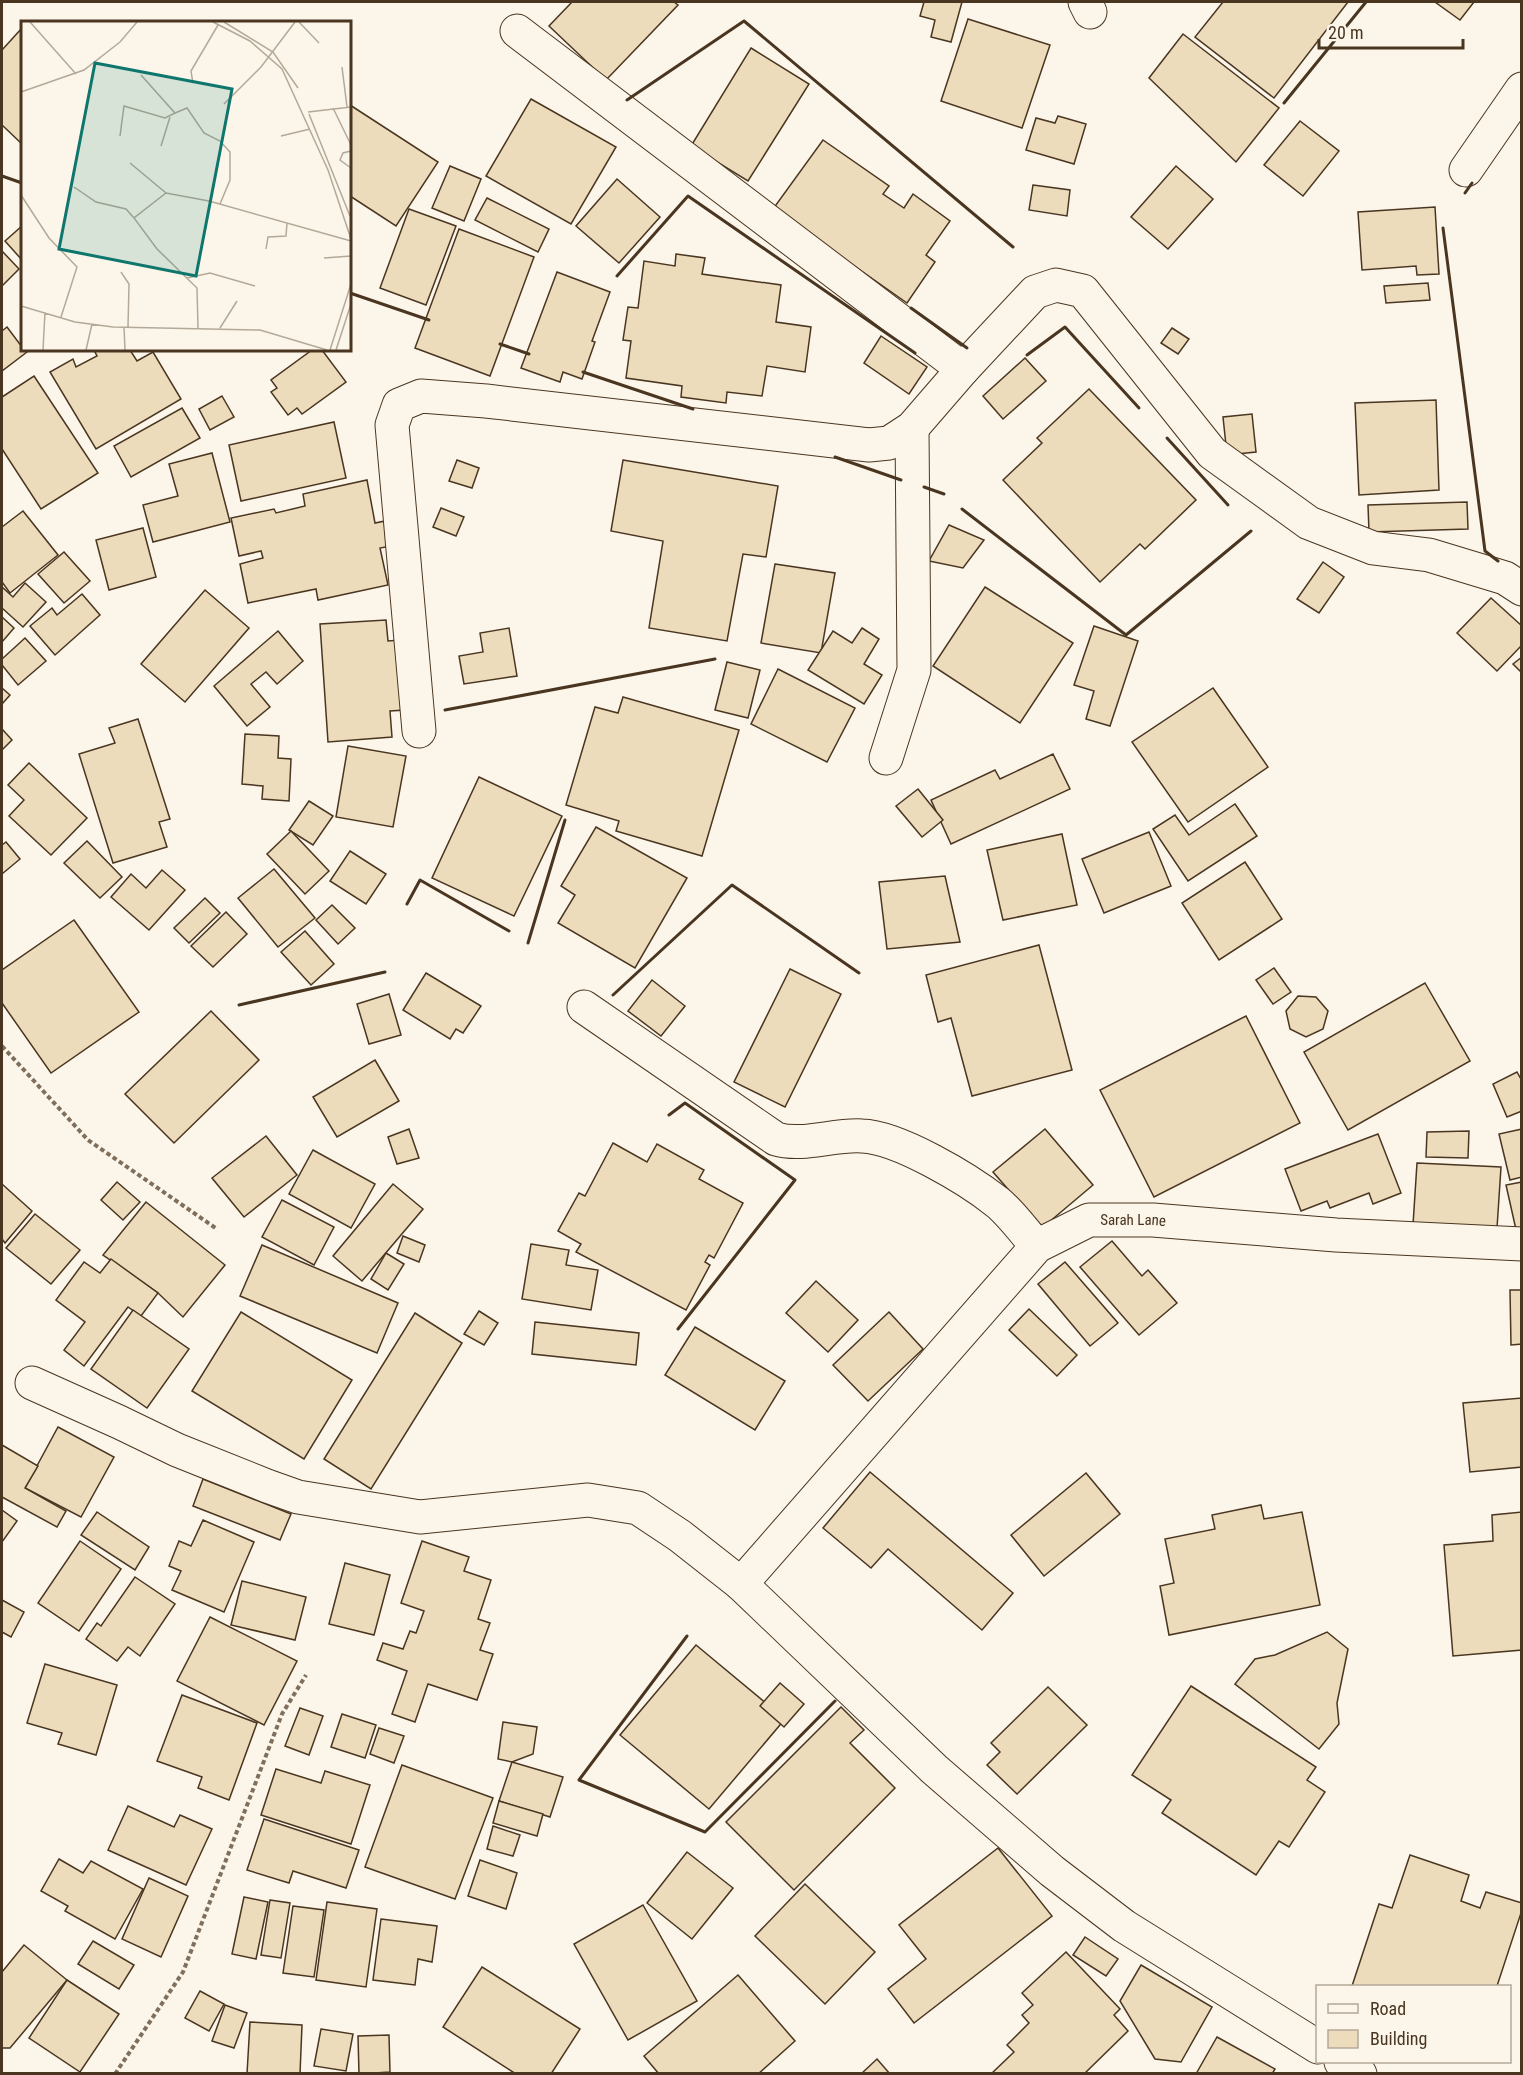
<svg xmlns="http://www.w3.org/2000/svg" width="1523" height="2075" font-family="'Roboto Condensed',sans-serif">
	<rect width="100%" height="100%" fill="#fbf6e9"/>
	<g fill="#ecdcbc" stroke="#4a3520" stroke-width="1.5">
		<path d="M572,2H674L678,5L606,80L549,26Z"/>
		<path d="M924,2H962L951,42L931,37L935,20L920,16Z"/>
		<path d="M1223,2H1348L1274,98L1195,37Z"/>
		<path d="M1435,2H1474L1460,20Z"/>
		<path d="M968,19L1050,45L1022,128L941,101Z"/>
		<path d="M22,28V144L2,125V50Z"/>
		<path d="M1183,34L1279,108L1236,162L1149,78Z"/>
		<path d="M751,48L809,84L748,181L691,146Z"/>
		<path d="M531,99L616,147L571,224L486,176Z"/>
		<path d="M350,105L438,162L396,226L350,196Z"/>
		<path d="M1058,116L1086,124L1074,164L1026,150L1036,118L1055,123Z"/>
		<path d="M1300,121L1339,151L1303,196L1264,165Z"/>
		<path d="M823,140L889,186L883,194L904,208L913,194L950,221L926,255L935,262L907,303L773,209Z"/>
		<path d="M450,166L481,179L464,221L432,208Z"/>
		<path d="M1176,166L1213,199L1168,249L1131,217Z"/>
		<path d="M617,179L660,217L619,263L576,226Z"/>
		<path d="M1033,185L1070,190L1067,216L1029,210Z"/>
		<path d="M487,198L549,229L538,252L475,220Z"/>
		<path d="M1435,207L1439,274L1417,275L1416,266L1362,270L1358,212Z"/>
		<path d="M409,209L456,226L426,305L380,288Z"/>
		<path d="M22,226V260L5,241Z"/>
		<path d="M459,229L534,257L490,376L415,348Z"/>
		<path d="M2,251L19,269L2,286Z"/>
		<path d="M676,254L705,258L702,274L781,285L776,322L811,327L805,372L767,366L762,396L727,392L726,403L681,397L682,386L626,378L631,341L623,340L628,307L638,308L644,261L675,266Z"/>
		<path d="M557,272L610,292L592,341L595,342L582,379L563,372L560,382L521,368Z"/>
		<path d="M1428,283L1430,300L1386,303L1384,286Z"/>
		<path d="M7,327L22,347V350L27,352L2,371V331Z"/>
		<path d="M1172,328L1189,339L1178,354L1161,343Z"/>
		<path d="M881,336L927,367L909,394L864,363Z"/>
		<path d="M94,350H130L137,361L153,352L181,399L96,449L50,372L73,359L76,367L97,356Z"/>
		<path d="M312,350H322L346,382L302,414L297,408L288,415L271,392L277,388L271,380Z"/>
		<path d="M1025,358L1046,381L1003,419L983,396Z"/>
		<path d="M34,376L98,473L41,509L2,449V397Z"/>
		<path d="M1089,389L1196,500L1145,549L1140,544L1100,582L1003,480L1042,443L1037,438Z"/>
		<path d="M222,396L234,417L210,430L199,409Z"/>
		<path d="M1436,400L1439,490L1359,495L1355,403Z"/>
		<path d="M182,408L200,438L131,477L114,446Z"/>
		<path d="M1252,414L1256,452L1227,455L1223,417Z"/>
		<path d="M334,422L346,478L241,501L229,445Z"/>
		<path d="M212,453L230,522L153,542L143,505L178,496L169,464Z"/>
		<path d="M457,460L479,468L472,488L449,481Z"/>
		<path d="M623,460L778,486L766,557L743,554L727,641L649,628L663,541L611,531Z"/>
		<path d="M367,480L375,523L385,521L391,546L380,548L388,585L318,600L316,589L248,603L240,564L263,558L261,551L239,556L231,518L274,509L276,513L305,506L303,494Z"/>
		<path d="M1467,502L1468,529L1369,532L1368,505Z"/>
		<path d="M441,508L464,517L456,536L433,527Z"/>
		<path d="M23,511L58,555L10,593L2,582V527Z"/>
		<path d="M949,525L984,540L963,568L929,561Z"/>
		<path d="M143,528L156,577L109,590L96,540Z"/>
		<path d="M64,552L90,581L64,603L38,574Z"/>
		<path d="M1323,562L1344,577L1319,613L1297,599Z"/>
		<path d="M775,564L835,573L821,653L761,643Z"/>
		<path d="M25,583L46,602L23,627L2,608V587L13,597Z"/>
		<path d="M985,587L1073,643L1020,723L933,666Z"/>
		<path d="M205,590L249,628L185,702L141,664Z"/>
		<path d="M82,594L100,615L55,655L30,626L52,608L57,615Z"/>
		<path d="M1491,598L1522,626V645L1497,671L1457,633Z"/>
		<path d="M2,617L14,628L2,642Z"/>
		<path d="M386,620L388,641L400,640L405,710L390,711L392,737L328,742L320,624Z"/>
		<path d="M1094,626L1138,641L1110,726L1086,719L1094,691L1074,685Z"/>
		<path d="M509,628L517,676L464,684L459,656L483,652L480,633Z"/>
		<path d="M862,628L879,639L864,664L882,675L864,704L808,670L833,631L852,643Z"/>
		<path d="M278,631L303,661L277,684L266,672L251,684L270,707L247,726L214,686Z"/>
		<path d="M25,638L46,661L18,685L2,665V659Z"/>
		<path d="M1522,657V673L1513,664Z"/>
		<path d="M727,662L760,670L748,718L715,710Z"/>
		<path d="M778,669L855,708L827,762L751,724Z"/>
		<path d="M2,688L10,695L2,704Z"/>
		<path d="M1213,688L1268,767L1188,822L1132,742Z"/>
		<path d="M623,697L739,730L702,856L616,831L619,821L566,805L595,707L618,713Z"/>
		<path d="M138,719L170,819L159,822L167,847L113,863L79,754L115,743L109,728Z"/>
		<path d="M2,729L12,740L2,750Z"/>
		<path d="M245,734L279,736L278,758L291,759L289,801L262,799L263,786L242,784Z"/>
		<path d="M348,746L406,756L393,827L336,817Z"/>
		<path d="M1053,754L1070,789L951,844L931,800L995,770L1000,779Z"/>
		<path d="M29,763L87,818L51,855L9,816L24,800L8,785Z"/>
		<path d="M479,777L562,816L514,916L432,878Z"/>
		<path d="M918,789L943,820L922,837L896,806Z"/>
		<path d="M309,801L333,816L313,845L289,830Z"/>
		<path d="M1235,804L1257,836L1188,881L1153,829L1175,815L1189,835Z"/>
		<path d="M596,827L687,878L635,968L558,923L575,895L561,886Z"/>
		<path d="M291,831L329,871L305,894L267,854Z"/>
		<path d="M1149,832L1171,886L1104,913L1082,859Z"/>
		<path d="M1062,834L1077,905L1003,920L987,850Z"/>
		<path d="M87,841L122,877L100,898L64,863Z"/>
		<path d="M6,842L20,859L2,874V845Z"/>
		<path d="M350,851L386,874L366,904L330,881Z"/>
		<path d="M1245,862L1282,919L1219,960L1182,903Z"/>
		<path d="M274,869L315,918L278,947L238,898Z"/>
		<path d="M162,870L185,890L149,930L111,897L131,874L146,888Z"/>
		<path d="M945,876L960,942L887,949L879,882Z"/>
		<path d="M205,898L220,913L189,943L174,928Z"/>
		<path d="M332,905L355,928L338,944L316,920Z"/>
		<path d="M226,912L247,934L213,967L191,946Z"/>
		<path d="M74,920L139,1012L51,1073L2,1003V970Z"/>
		<path d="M305,931L334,964L311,985L281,952Z"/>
		<path d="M1039,945L1072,1070L972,1096L951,1018L938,1022L926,975Z"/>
		<path d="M1274,968L1291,992L1273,1004L1256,980Z"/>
		<path d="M790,969L841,994L785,1107L734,1082Z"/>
		<path d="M426,973L481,1006L463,1033L456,1029L450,1039L403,1010Z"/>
		<path d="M652,980L685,1006L661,1036L628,1011Z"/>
		<path d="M1425,983L1470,1061L1348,1130L1304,1052Z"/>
		<path d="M389,994L401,1035L369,1044L357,1004Z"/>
		<path d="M1298,996L1316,997L1328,1011L1323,1029L1306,1037L1290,1029L1286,1011Z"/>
		<path d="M211,1011L259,1060L174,1143L125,1094Z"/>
		<path d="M1246,1016L1300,1123L1154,1197L1100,1090Z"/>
		<path d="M375,1060L399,1101L337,1137L313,1097Z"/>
		<path d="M1517,1072L1522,1081V1111L1507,1117L1493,1084Z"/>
		<path d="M409,1129L419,1158L397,1164L388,1137Z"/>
		<path d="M1045,1129L1093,1185L1042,1228L993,1172Z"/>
		<path d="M1522,1129V1177L1510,1180L1499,1134Z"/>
		<path d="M1469,1131L1468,1158L1426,1157L1427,1132Z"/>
		<path d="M1378,1134L1401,1193L1373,1204L1369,1193L1330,1208L1327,1201L1301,1211L1285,1169Z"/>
		<path d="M266,1136L297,1175L244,1217L212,1178Z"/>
		<path d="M613,1143L647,1162L657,1144L704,1170L699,1179L743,1203L714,1258L709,1255L705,1262L710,1265L686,1310L576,1252L581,1244L558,1231L579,1193L585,1196Z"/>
		<path d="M313,1150L375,1184L351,1228L289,1194Z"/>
		<path d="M1417,1163L1501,1167L1497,1228L1413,1225Z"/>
		<path d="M117,1182L140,1202L123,1220L101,1200Z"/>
		<path d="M1522,1182V1233L1517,1234L1506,1185Z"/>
		<path d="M2,1184L32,1211L5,1243L2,1239Z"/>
		<path d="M393,1184L423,1209L362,1281L333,1256Z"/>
		<path d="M282,1200L334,1227L314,1265L262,1237Z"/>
		<path d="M146,1202L225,1265L183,1317L158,1293L103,1255Z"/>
		<path d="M35,1214L80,1250L51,1284L6,1248Z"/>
		<path d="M403,1236L425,1245L419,1262L397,1253Z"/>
		<path d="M1112,1241L1142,1276L1148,1270L1177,1303L1139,1335L1080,1267Z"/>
		<path d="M531,1244L569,1250L566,1265L598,1270L591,1310L522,1299Z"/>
		<path d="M262,1245L398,1303L377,1353L240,1296Z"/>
		<path d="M386,1253L404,1264L388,1290L371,1279Z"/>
		<path d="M111,1259L158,1293L141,1316L128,1307L84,1366L64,1350L85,1322L56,1300L84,1262L100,1273Z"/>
		<path d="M1065,1262L1118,1323L1090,1346L1038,1284Z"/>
		<path d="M816,1281L858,1320L828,1352L786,1313Z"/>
		<path d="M1510,1290H1522V1344L1511,1345Z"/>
		<path d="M1029,1309L1077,1355L1057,1376L1009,1330Z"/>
		<path d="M133,1310L189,1349L147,1408L91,1369Z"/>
		<path d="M479,1311L498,1323L484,1345L464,1334Z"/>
		<path d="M241,1312L352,1380L304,1459L192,1391Z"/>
		<path d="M889,1312L923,1349L868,1401L833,1365Z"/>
		<path d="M415,1313L462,1343L371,1489L324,1459Z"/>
		<path d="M535,1322L639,1333L636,1365L532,1354Z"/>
		<path d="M695,1327L785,1381L755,1430L665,1375Z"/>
		<path d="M1522,1398V1467L1470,1472L1463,1403Z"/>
		<path d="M58,1427L114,1457L81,1517L25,1488Z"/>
		<path d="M2,1445L38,1466L25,1488L66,1511L57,1527L2,1497Z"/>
		<path d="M870,1472L1013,1593L982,1630L888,1549L871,1568L823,1528Z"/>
		<path d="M1086,1473L1120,1514L1044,1576L1011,1535Z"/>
		<path d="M203,1479L291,1514L280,1540L193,1506Z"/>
		<path d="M1261,1505L1264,1519L1302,1512L1320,1605L1169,1635L1160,1586L1174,1583L1165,1539L1215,1529L1212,1515Z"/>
		<path d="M2,1510L17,1521L2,1542Z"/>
		<path d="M97,1512L149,1547L135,1570L81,1535Z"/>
		<path d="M1522,1512V1650L1453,1656L1444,1545L1493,1541L1492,1515Z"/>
		<path d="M203,1520L254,1542L224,1612L172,1590L181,1571L169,1566L179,1541L191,1546Z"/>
		<path d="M80,1541L121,1569L79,1631L38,1603Z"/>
		<path d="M422,1541L469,1557L464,1571L491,1580L478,1619L490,1623L480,1650L493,1654L477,1700L428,1684L415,1722L392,1714L407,1671L377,1660L383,1643L403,1649L410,1631L416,1633L424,1611L401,1603Z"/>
		<path d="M345,1563L390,1575L374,1635L329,1624Z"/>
		<path d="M135,1577L175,1604L140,1656L128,1647L117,1661L86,1639L97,1623L101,1626Z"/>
		<path d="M242,1581L306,1597L295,1640L231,1625Z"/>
		<path d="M2,1600L24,1612L11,1637L2,1632Z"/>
		<path d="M210,1617L297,1661L264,1725L177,1681Z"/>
		<path d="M1327,1632L1348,1649L1337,1703L1339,1724L1319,1749L1235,1684L1255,1659L1275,1655Z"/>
		<path d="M696,1645L785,1719L709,1809L620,1735Z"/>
		<path d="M45,1664L117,1685L96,1755L58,1744L62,1733L27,1723Z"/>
		<path d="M780,1683L804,1704L784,1727L760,1706Z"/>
		<path d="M1191,1686L1316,1767L1307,1780L1325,1792L1289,1847L1279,1841L1256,1875L1162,1813L1171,1800L1132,1775Z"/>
		<path d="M1048,1687L1087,1725L1017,1794L987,1765L1000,1752L991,1743Z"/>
		<path d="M182,1695L257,1723L229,1800L198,1788L202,1777L157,1761Z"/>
		<path d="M841,1707L864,1730L850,1743L895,1788L794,1890L726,1822Z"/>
		<path d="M300,1708L323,1716L309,1755L285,1746Z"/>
		<path d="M342,1714L376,1725L365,1758L331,1747Z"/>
		<path d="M503,1722L537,1727L533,1754L512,1762L498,1759Z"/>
		<path d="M379,1728L404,1736L394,1763L370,1754Z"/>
		<path d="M512,1762L563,1777L550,1817L499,1801Z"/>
		<path d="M402,1765L493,1798L455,1899L365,1867Z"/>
		<path d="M276,1769L321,1783L325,1771L370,1785L351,1844L261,1815Z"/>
		<path d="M499,1801L543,1814L537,1836L493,1823Z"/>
		<path d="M128,1806L174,1827L180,1815L212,1829L186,1885L108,1850Z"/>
		<path d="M264,1819L359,1850L346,1888L293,1871L289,1883L247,1870Z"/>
		<path d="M493,1826L520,1835L513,1856L487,1849Z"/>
		<path d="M998,1848L1052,1916L914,2023L888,1989L926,1959L899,1925Z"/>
		<path d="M687,1852L733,1888L692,1939L647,1903Z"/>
		<path d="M1410,1855L1469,1875L1461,1901L1480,1908L1486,1892L1522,1903V1910L1497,1986H1352L1379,1904L1392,1908Z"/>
		<path d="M59,1859L83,1873L91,1861L143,1889L115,1939L65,1911L68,1906L41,1891Z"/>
		<path d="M480,1860L517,1873L506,1909L468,1896Z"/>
		<path d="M149,1878L188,1896L161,1957L122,1939Z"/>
		<path d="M805,1884L875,1952L825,2004L755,1936Z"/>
		<path d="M244,1897L268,1902L256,1959L232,1954Z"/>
		<path d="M270,1900L290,1903L281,1958L261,1955Z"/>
		<path d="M327,1902L377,1909L366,1987L316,1980Z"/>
		<path d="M643,1905L697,2001L628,2040L574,1944Z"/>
		<path d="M293,1906L324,1910L314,1977L283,1973Z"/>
		<path d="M381,1919L437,1926L432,1962L418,1959L415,1985L373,1980Z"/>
		<path d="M1085,1937L1118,1959L1106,1976L1073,1955Z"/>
		<path d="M93,1941L134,1965L119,1989L78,1964Z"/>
		<path d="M24,1945L67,1980L10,2048H2V1972Z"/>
		<path d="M1066,1952L1120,2009L1114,2015L1128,2031L1084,2074H991L1014,2052L1007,2045L1029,2023L1022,2015L1033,2005L1022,1993Z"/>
		<path d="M1141,1965L1212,2007L1181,2062L1155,2059L1120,2001Z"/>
		<path d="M482,1967L580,2029L551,2074H516L443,2027Z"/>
		<path d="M738,1975L795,2041L758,2074H659L644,2056Z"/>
		<path d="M67,1980L119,2014L80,2072L29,2038Z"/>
		<path d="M200,1991L224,2004L209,2031L185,2018Z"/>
		<path d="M225,2005L247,2013L234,2048L212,2041Z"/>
		<path d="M250,2022L302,2025L300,2074H247Z"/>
		<path d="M321,2029L353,2034L346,2071L314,2066Z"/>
		<path d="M389,2035L390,2072L359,2074L358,2036Z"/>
		<path d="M1217,2037L1275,2069L1272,2074H1196Z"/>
		<path d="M877,2059L890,2074H861Z"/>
	</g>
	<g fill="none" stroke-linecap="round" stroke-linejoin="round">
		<g stroke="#4a3520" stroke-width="35">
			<g id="minor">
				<path d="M1085,2L1090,12"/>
				<path d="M517,31L963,369L1035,292L1056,285L1083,291L1212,453L1309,523L1373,548L1429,555L1505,578L1522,589"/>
				<path d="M1466,170L1522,89"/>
				<path d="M419,731L392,425L399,405L421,396L486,401L869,445L889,443L912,428L963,369"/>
				<path d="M886,758L914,670L912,428"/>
				<path d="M584,1007L776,1139C803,1147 834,1134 862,1136C898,1137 968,1179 997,1202C1012,1214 1024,1232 1037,1246"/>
				<path d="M32,1383L119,1422L177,1450L267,1486L298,1497L420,1517L588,1500L638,1508L680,1536L741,1584"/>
				<path id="s1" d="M1318,2047L1124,1926L1052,1871L934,1769L741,1584L1037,1246L1089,1220H1153L1336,1235L1522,1244"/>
				<path d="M1341,2062L1360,2074"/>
			</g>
		</g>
		<g stroke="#7f6f5c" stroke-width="4" stroke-dasharray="4.5 3" stroke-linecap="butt">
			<path d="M2,1046L88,1140L217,1229"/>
			<path d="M115,2074L183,1972L282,1714L306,1675"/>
		</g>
		<use href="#minor" stroke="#fbf6e9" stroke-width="33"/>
		<g stroke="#4a3520" stroke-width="3">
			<path d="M627,100L744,21L1013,247"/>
			<path d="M1284,103L1366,2"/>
			<path d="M2,176L22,183"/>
			<path d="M1465,193L1472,183"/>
			<path d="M1443,228L1485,551L1498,561"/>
			<path d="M617,276L688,196L915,353"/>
			<path d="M350,293L429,320"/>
			<path d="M911,308L967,348"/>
			<path d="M500,344L529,354"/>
			<path d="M1027,355L1065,327L1139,408"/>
			<path d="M583,372L693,409"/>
			<path d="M1167,438L1228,505"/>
			<path d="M835,457L901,480"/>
			<path d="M924,487L944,494"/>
			<path d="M962,509L1126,635L1251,531"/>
			<path d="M445,710L715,659"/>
			<path d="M407,904L420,880L509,931"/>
			<path d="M528,943L565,820"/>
			<path d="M613,995L732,885L859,973"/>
			<path d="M239,1005L385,972"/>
			<path d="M669,1115L685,1103L795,1180L678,1329"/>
			<path d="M687,1636L579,1780L705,1832L835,1701"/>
		</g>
	</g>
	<g text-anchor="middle" stroke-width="4.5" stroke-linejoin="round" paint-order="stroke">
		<g font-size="15" fill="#4a3520" stroke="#fbf6e9">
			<text dy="5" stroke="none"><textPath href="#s1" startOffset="1294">Sarah Lane</textPath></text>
		</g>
	</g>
	<g transform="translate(21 21)">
		<rect width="330" height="330" fill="#fbf6e9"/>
		<path fill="none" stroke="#b4a999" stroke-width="1.5" d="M9,1L55,53M192,1L229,20L261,48L307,149L330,218M203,1L252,31L277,67M278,1L298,22M321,46L326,86M120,54L154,92L166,87L183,112L199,120L209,131V159L199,183M172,62L170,50L197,4M0,71L63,49L99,21L116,1M203,83L240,46L274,1M312,87L330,124M287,91L330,86M288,93L329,195M99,115L103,85L144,97L154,92M260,115L289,108M140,125L149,96M330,130L322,132L319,139L330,147M109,142L145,172M53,166L75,181L105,188L113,197M0,174L28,217L56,246L40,296M245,228L247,216L265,215L266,202M303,237L330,235M100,251L108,263L107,306M166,257L189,252L234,265M0,285L54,301L92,306L239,309L306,329M103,306L104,329M177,307L176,267L136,228L113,197L145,172L188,180L330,220M199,307L216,280M22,329L24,291M65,329L71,303M309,329L330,263M315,329L330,283"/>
		<path fill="#0f766e" fill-opacity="0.15" stroke="#0f766e" stroke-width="3" d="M74,42L211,68L175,255L38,228Z"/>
		<rect width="330" height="330" fill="none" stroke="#4a3520" stroke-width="3"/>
	</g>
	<rect width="1523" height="2075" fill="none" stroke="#4a3520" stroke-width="6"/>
	<rect x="1316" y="1985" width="195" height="78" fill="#fbf6e9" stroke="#b4a999" stroke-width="1.5"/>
	<rect x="1328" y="2004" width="30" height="9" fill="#fbf6e9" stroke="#b4a999" stroke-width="1.5"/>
	<text x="1370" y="2015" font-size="18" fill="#4a3520">Road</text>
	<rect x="1328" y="2030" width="30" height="18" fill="#ecdcbc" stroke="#b4a999" stroke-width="1.5"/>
	<text x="1370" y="2045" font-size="18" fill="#4a3520">Building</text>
	<path d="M1319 39v9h144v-9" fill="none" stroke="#4a3520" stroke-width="3"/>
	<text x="1328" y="39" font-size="18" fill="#4a3520" stroke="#fbf6e9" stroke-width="4.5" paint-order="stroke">20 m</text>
</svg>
